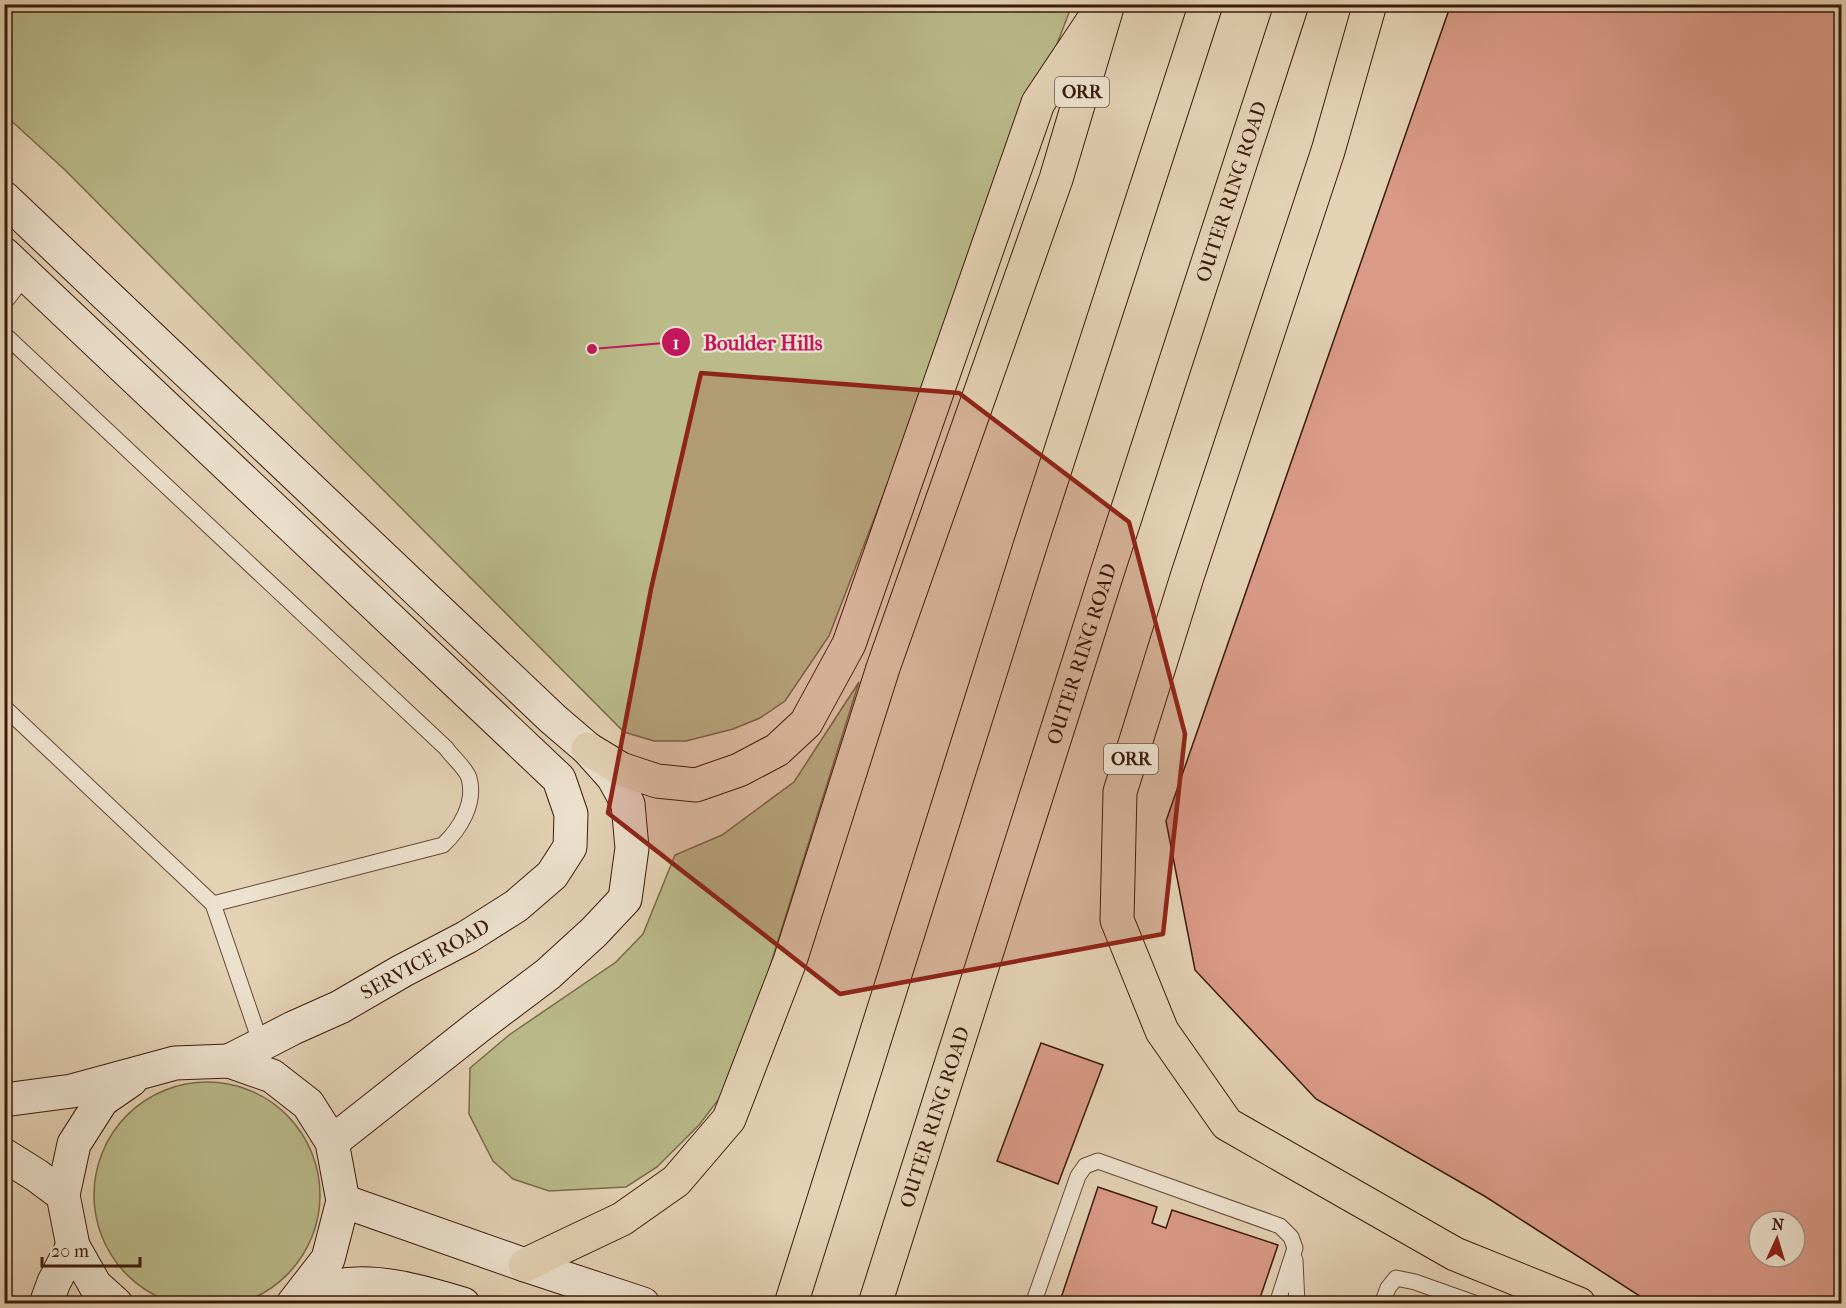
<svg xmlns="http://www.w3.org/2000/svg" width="1846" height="1308" font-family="'IM FELL French Canon',serif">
	<rect width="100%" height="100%" fill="#e4d2b5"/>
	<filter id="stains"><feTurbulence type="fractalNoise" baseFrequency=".00333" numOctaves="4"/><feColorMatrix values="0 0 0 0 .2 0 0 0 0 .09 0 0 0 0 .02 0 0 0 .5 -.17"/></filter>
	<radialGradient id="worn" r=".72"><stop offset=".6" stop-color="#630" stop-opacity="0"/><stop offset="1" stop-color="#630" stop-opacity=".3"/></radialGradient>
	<g fill="#baba8a" stroke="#7a6a4a" stroke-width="1.5">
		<path d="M4,5H1072L829,636L785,701L760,718L733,729L686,741H654L624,732L65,170L5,115Z"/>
		<path d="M859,682L735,1078L699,1125L657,1167L626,1187L549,1191L513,1179L493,1161L469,1114L470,1068L509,1035L616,962L643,934L675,855L722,835L794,782Z"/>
		<circle cx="207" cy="1195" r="113"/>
	</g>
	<g fill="#da9a88" stroke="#3a1b0a" stroke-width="1.5" fill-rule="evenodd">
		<path d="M1451,4H1842V1291L1837,1304H1652L1486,1197L1316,1099L1195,970L1166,821ZM1759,1221H1795V1257H1759Z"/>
		<path d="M1041,1043L1103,1065L1058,1184L997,1161Z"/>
		<path d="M1098,1187L1157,1207L1152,1223L1166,1228L1172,1210L1278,1245L1258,1304H1059Z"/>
		<path d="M1392,1297L1414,1304H1390Z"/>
	</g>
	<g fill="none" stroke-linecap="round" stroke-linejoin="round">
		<g stroke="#644935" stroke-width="17">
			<g id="lane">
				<path d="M4,303L27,274"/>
				<path d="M4,334L446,748C452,757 466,768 469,778C476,803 460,829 443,845L213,904"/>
				<path d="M4,707L213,904L261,1044"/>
				<path d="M1295,1260L1297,1304"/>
				<path d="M1033,1304L1078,1176L1085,1166L1098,1161L1280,1226L1291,1237L1295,1248L1277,1304"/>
				<path d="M1382,1304L1388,1288L1396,1278L1415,1282L1477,1304"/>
			</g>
		</g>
		<g stroke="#3a1b0a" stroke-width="35">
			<g id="secondary">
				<path d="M4,198L553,719L588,749L613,777L628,804L632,848L625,899L594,932L548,974L479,1026L332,1142"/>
				<path d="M4,254L559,779L571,814L570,847L552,875L516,906L467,937L402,971L340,1007L293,1028L229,1061"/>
				<path d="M4,1100L72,1091L175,1063L229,1061L272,1076L308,1104L332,1142L343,1201L328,1259L293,1304"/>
				<path d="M4,1155L36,1175L63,1195"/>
				<path d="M343,1201L525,1265L643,1304"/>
				<path d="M297,1303C308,1298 322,1288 335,1286C378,1278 422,1292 463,1304"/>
				<path d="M46,1304L54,1282L73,1246"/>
				<path d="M116,1304L95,1285L73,1246L63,1195L74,1144L102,1100L131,1080"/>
			</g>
		</g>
		<g stroke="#3a1b0a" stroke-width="35">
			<g id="highway">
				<path d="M1370,4L1328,151L1187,577L1120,792L1117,920L1162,1031L1227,1124L1455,1254L1579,1304"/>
				<path d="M588,749L621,769L657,781L696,785L739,770L777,750L806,723L849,644L1038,103L1094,19"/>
				<path d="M525,1265L622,1219L676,1181L729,1119L790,961L883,668L1056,179L1108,4"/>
				<path d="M791,1304L1030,546L1206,4"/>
				<path id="s1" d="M875,1304L1108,570L1292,4"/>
			</g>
		</g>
		<use href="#lane" stroke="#ede2cf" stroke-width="15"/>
		<use href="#secondary" stroke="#ede2cf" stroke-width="33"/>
		<use href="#highway" stroke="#e4d2b5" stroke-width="33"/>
	</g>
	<path fill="#8f2418" fill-opacity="0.2" stroke="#8f2418" stroke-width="4.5" stroke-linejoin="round" d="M701,373L959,393L1129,522L1185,734L1163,934L840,994L608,813L651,589Z"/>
	<g text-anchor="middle" stroke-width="4.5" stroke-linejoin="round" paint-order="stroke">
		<g fill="#ede2cf" stroke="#705745" stroke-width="1.5">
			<rect x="1055" y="77" width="54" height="30" rx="4.5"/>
			<rect x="1104" y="744" width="54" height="30" rx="4.5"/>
		</g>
		<g font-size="18" font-weight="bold" fill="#3a1b0a">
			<text x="1082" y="98">ORR</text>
			<text x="1131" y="765">ORR</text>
		</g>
		<g font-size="20" fill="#3a1b0a" stroke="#ede2cf">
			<text dy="7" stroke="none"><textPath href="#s1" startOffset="1168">OUTER RING ROAD</textPath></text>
			<text dy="7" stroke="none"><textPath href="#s1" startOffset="682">OUTER RING ROAD</textPath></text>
			<text transform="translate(425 959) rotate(-29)" y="7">SERVICE ROAD</text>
			<text dy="7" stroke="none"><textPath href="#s1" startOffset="196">OUTER RING ROAD</textPath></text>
		</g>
	</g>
	<path fill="none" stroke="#c2185b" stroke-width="2" d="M592 349L676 342"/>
	<g fill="#c2185b" stroke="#ede2cf" stroke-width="2">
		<circle cx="592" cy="349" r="6"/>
		<circle cx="676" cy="342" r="15"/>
	</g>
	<g font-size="18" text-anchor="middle" font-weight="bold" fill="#fff">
		<text x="676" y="349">1</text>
	</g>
	<g font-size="21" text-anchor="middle" font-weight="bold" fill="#c2185b" stroke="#ede2cf" stroke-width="4.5" stroke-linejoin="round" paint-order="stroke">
		<text x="763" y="350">Boulder Hills</text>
	</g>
	<rect width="1846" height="1308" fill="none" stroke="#e4d2b5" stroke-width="24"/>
	<rect x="6" y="6" width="1834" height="1296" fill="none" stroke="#3a1b0a" stroke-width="3"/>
	<rect x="12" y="12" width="1822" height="1284" fill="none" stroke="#3a1b0a" stroke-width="1.5"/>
	<g transform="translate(1777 1239) rotate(4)"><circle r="28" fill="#ede2cf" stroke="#a59280" stroke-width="1.5"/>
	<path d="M0-4.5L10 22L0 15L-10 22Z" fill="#8f2418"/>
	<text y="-9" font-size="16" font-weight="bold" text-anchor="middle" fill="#3a1b0a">N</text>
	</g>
	<path d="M42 1257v9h98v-9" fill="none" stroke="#3a1b0a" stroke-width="3"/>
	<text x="51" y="1257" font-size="18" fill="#3a1b0a" stroke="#ede2cf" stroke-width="4.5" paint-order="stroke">20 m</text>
	<rect width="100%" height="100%" filter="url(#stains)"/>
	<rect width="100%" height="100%" fill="url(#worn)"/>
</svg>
